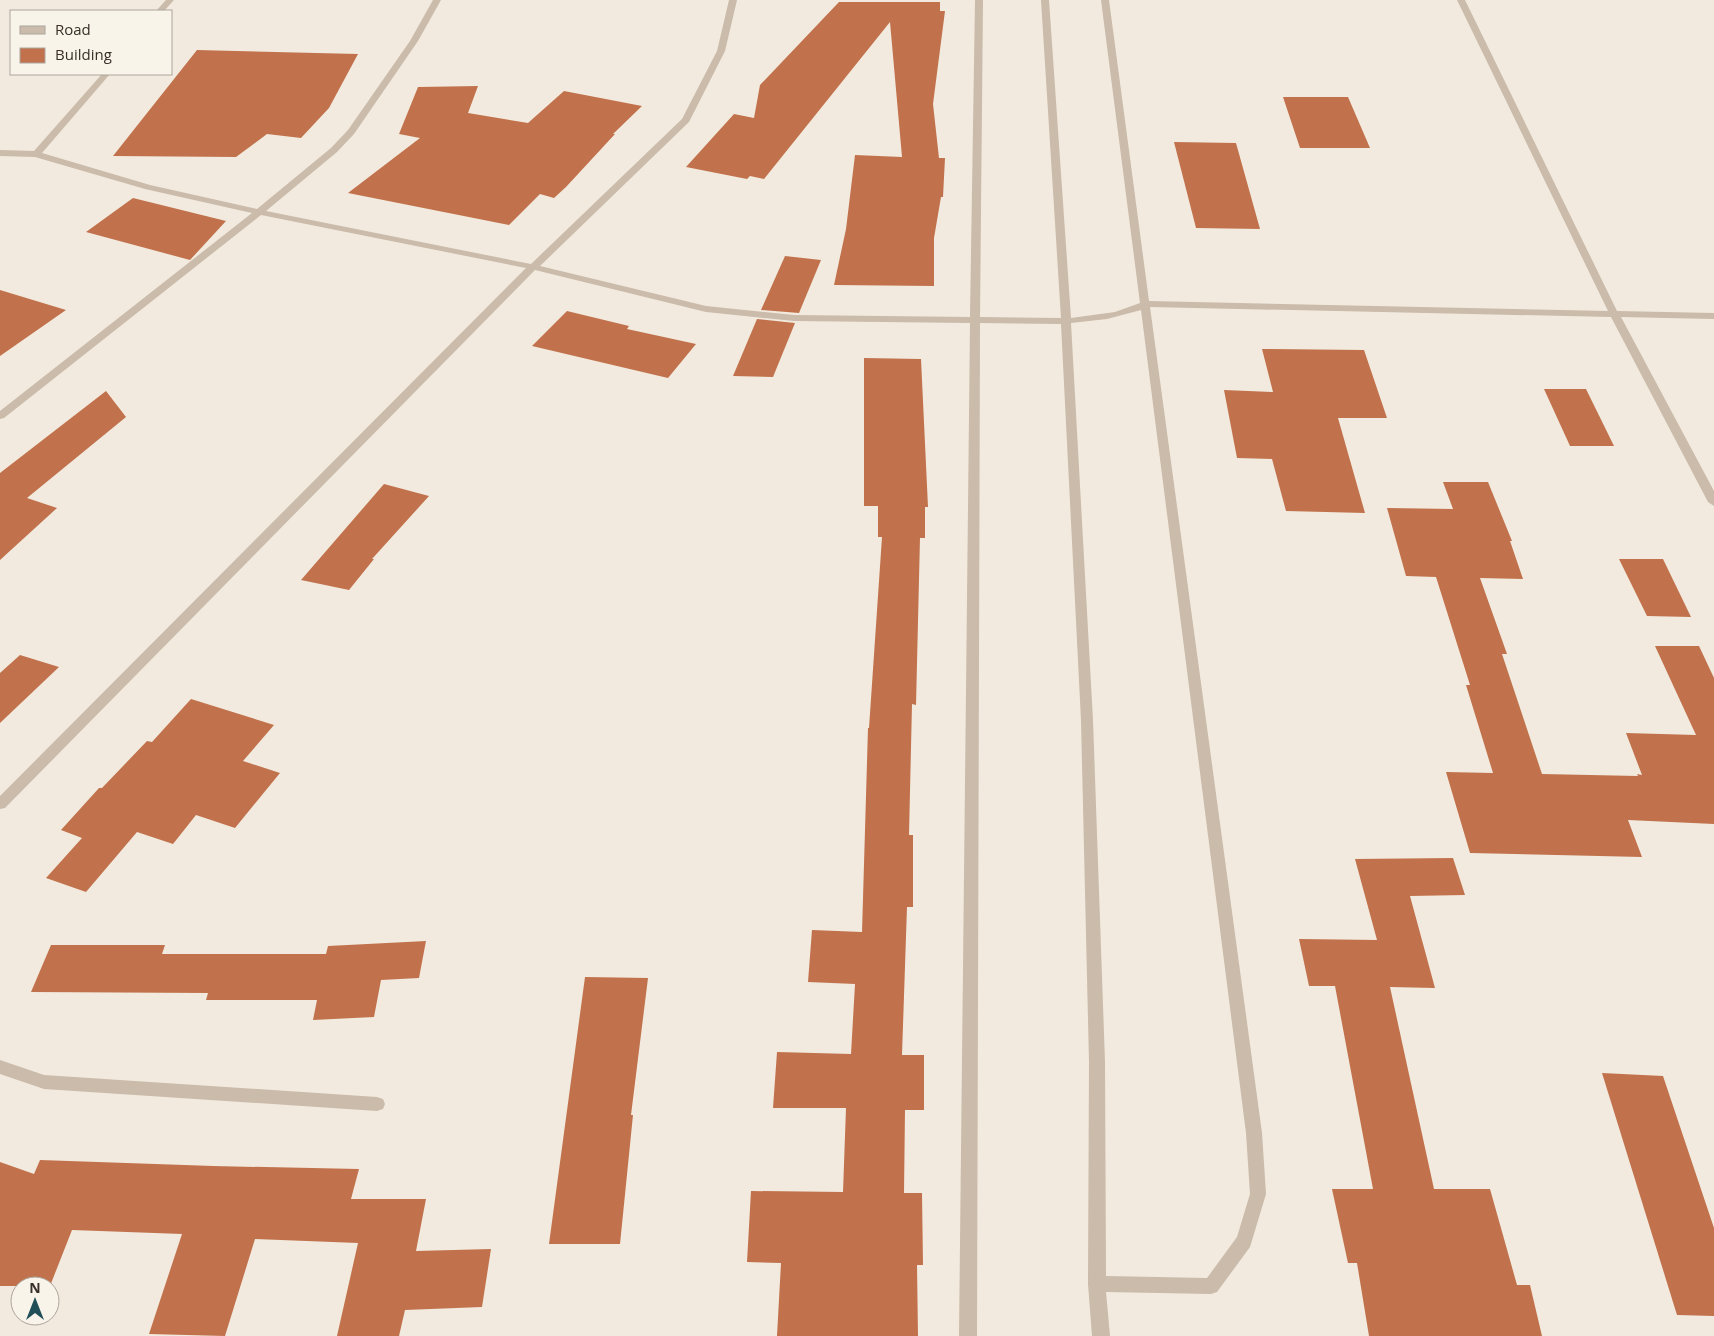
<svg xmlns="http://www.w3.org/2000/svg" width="1714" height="1336" font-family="'Open Sans',sans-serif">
	<rect width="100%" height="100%" fill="#f2eade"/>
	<g fill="#c1724c">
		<path d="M839,2H940V11H945L933,104L939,158H945L943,197H941L934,238V286L834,285L846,229L855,155L902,157L890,22L764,179L750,176L747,179L686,167L734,114L754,118L760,85Z"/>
		<path d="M197,50L358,54L329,108L301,138L267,134L236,157L113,156Z"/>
		<path d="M478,86L468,113L528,123L564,91L642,106L613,134H615L566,187L554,198L540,194L509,225L348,193L420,138L399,134L418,87Z"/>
		<path d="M1283,97H1348L1370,148H1300Z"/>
		<path d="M1174,142L1236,143L1260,229L1196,228Z"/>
		<path d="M133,198L226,221L190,260L86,232Z"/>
		<path d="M785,256L821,260L799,313L761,310Z"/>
		<path d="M0,290L66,310L0,356Z"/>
		<path d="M567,311L629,326L627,329L696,344L668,378L532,346Z"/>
		<path d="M757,319L795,323L773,377L733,376Z"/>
		<path d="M1262,349L1364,350L1387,418H1338L1365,513L1286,511L1272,459L1237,458L1224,390L1273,392Z"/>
		<path d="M864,358L921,359L928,507H925V538H920L916,705L912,704L909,835H913V907H907L902,1055H924V1110H905L904,1193H922L923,1265H917L918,1336H777L781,1263L747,1262L751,1191L843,1192L846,1108H773L777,1052L851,1054L855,984L808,982L812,930L862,932L868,728H869L882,537H878V506H864Z"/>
		<path d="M1544,389H1586L1614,446H1570Z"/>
		<path d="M106,391L126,417L27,498L57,508L0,560V473Z"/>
		<path d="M1443,482H1488L1512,541H1510L1523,579L1480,578L1507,654H1502L1542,774L1638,776L1637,774L1642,775L1626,733L1696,735L1655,646H1699L1714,678V824L1628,820L1642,857L1470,853L1446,772L1493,773L1466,685H1470L1436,577L1406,576L1387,508L1453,509Z"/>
		<path d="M384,484L429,496L372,559H374L349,590L301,580Z"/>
		<path d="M1619,559H1663L1691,617L1647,616Z"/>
		<path d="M20,655L59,667L0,723V673Z"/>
		<path d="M191,699L274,725L243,761L280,773L235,828L196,815L173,844L137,832L86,892L46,878L82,838L61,830L99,788H102L147,741L152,742Z"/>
		<path d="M1453,858L1465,895L1410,896L1435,988L1390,987L1434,1189H1490L1517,1285H1530L1542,1336H1369L1357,1263H1348L1332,1189H1373L1335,986H1309L1299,939L1377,940L1355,859Z"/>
		<path d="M426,941L419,978L381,980L374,1017L313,1020L317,1000H206L208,993L31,992L51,945H165L162,954H326L328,946Z"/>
		<path d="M585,977L648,978L631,1115H633L620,1244H549Z"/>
		<path d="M1602,1073L1663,1076L1714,1228V1316L1677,1315Z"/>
		<path d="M40,1160L213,1166L359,1169L351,1199H426L416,1251L491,1249L482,1307L405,1310L399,1336H337L358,1243L255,1239L225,1336L149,1334L182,1234L72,1230L50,1286H0V1162L34,1174Z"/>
	</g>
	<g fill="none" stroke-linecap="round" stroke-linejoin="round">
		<g fill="#cabbaa" fill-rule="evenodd">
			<path d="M166,0H174L164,11H156Z"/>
			<path d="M433,0H441L418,41L354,134L337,152L266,211L531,264L682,119L717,51L729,0H737L725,51L689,122L540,266L706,306L794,315L970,317L975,0H983L980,317L1061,318L1041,0H1049L1071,318L1115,312L1140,303L1101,0H1109L1149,301L1608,311L1457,0H1465L1617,311L1714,313V319L1621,317L1714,491V506L1708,502L1611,317L1150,307L1262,1133L1266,1194L1250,1247L1217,1292L1211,1294L1106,1292L1110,1336H1092L1088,1284L1089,1062L1081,720L1061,324L980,323L977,1336H959L970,323L794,321L706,312L535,270L5,808L0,809V796L526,268L261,215L4,418L0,419V411L252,213L145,189L35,157L0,156V150L34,151L102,74H110L42,153L150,185L257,209L331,148L348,130L410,41ZM1141,310L1246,1133L1250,1194L1237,1237L1207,1278L1106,1276L1105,1062L1093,720L1071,323L1107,319Z"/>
			<path d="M0,1060L44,1075L377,1097L383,1099L385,1104L383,1109L377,1111L44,1089L0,1074Z"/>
		</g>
	</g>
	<rect x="10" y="10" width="162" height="65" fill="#f9f4ea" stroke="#aba59d"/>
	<rect x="20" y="26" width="25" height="8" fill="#cabbaa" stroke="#aba59d"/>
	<text x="55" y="35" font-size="15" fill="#372f29">Road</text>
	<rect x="20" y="48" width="25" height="15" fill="#c1724c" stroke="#aba59d"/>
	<text x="55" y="60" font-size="15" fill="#372f29">Building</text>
	<g transform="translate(35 1301)"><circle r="24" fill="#f9f4ea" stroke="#aba59d"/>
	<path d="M0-4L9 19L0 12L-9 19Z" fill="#204f57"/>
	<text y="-8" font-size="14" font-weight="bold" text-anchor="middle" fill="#372f29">N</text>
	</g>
</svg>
